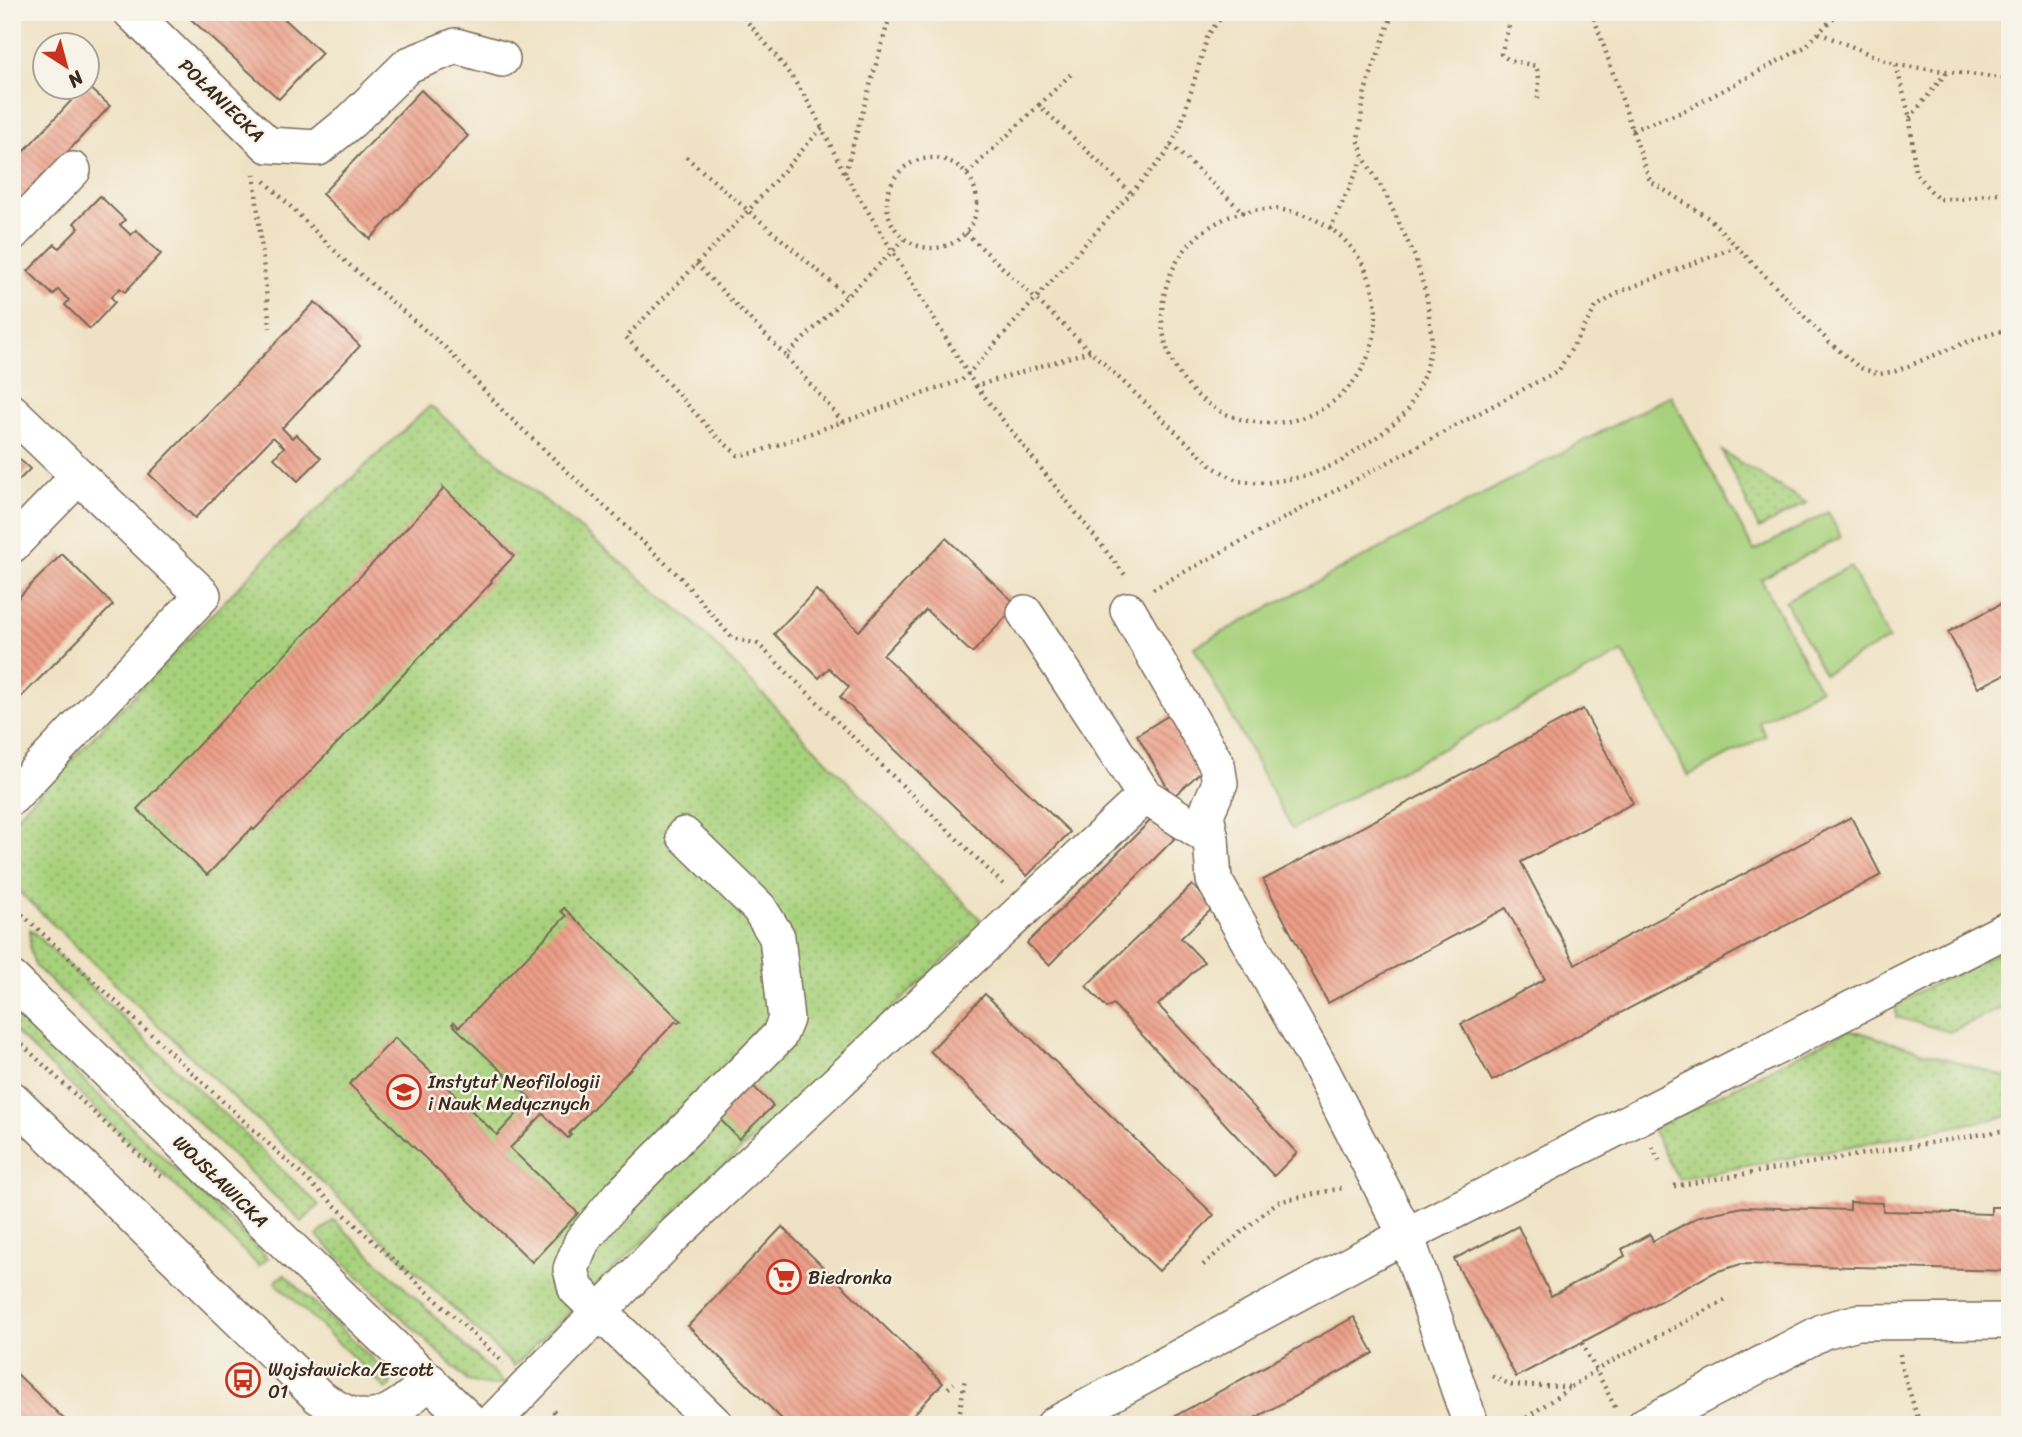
<svg xmlns="http://www.w3.org/2000/svg" width="2022" height="1437" font-family="Sriracha,sans-serif">
	<defs>
		<pattern id="green-dots" width="8" height="8" patternUnits="userSpaceOnUse" patternTransform="scale(1.75)"><rect width="8" height="8" fill="#a7d17c"/><path d="M2 2h.1M6 6h.1" fill="none" stroke="#89aa65" stroke-width="1.8" stroke-linecap="round"/></pattern>
		<pattern id="building-back-hatch" width="6" height="6" patternUnits="userSpaceOnUse" patternTransform="scale(1.75)"><rect width="6" height="6" fill="#ec9e88"/><path d="M-1 5l2 2M0 0l6 6M5-1l2 2" fill="none" stroke="#c0816f"/></pattern>
	</defs>
	<rect width="100%" height="100%" fill="#f7f3e8"/>
	<filter id="ink" filterUnits="userSpaceOnUse"><feTurbulence type="fractalNoise" baseFrequency=".0143" numOctaves="2"/><feDisplacementMap in="SourceGraphic" scale="14" xChannelSelector="R" yChannelSelector="G"/><feConvolveMatrix kernelMatrix="1 2 1 2 8 2 1 2 1" color-interpolation-filters="sRGB"/></filter>
	<filter id="wash" filterUnits="userSpaceOnUse"><feTurbulence type="fractalNoise" baseFrequency=".00686" numOctaves="4" result="noise"/><feDisplacementMap in="SourceGraphic" scale="28" xChannelSelector="R" yChannelSelector="G"/><feGaussianBlur stdDeviation="1.57" result="paint"/><feColorMatrix in="noise" values="0 0 0 0 0 0 0 0 0 0 0 0 0 0 0 0 0 1.4 0 .05"/><feComposite in="paint" operator="in"/></filter>
	<g filter="url(#wash)">
		<rect width="100%" height="100%" fill="#efe2c4"/>
		<g fill="url(#green-dots)" stroke="#717e4d" stroke-width="2">
			<path d="M430,406L690,619L984,923L594,1287L514,1366L12,885V821L278,546Z"/>
			<path d="M1722,451L1806,503L1759,529Z"/>
			<path d="M30,929L319,1205L302,1222L35,966L30,949Z"/>
			<path d="M1996,953L2010,979V1004L1950,1032L1896,1017V1003Z"/>
			<path d="M12,1012L268,1258L259,1266L12,1029Z"/>
			<path d="M1849,1029L2010,1078V1116L1678,1179L1652,1129Z"/>
			<path d="M334,1220L506,1385H485L468,1381L317,1236Z"/>
			<path d="M284,1274L390,1376L391,1385L386,1389L275,1282Z"/>
		</g>
		<g fill="#a7d17c" stroke="#717e4d" stroke-width="2">
			<path d="M1671,395L1754,551L1828,512L1841,537L1761,579L1820,689L1759,722L1765,736L1688,776L1623,652L1292,829L1194,647Z"/>
			<path d="M1850,566L1889,639L1824,674L1785,601Z"/>
		</g>
		<g id="blocks">
			<g fill="url(#building-back-hatch)">
				<path d="M183,12H277L322,53L279,99Z"/>
				<path d="M88,86L110,106L12,212V164L83,88Z"/>
				<path d="M421,90L468,136L370,239L322,194Z"/>
				<path d="M100,196L125,220L120,225L131,235L136,230L161,254L125,292L120,288L111,297L115,302L90,329L65,305L69,300L58,290L53,295L28,271L55,244L59,248L79,228L74,223Z"/>
				<path d="M315,302L360,346L282,428L292,438L296,434L321,458L298,481L274,458L284,447L273,437L195,518L149,474Z"/>
				<path d="M12,452L30,469L12,487Z"/>
				<path d="M443,487L514,556L491,580L492,582L254,830L252,828L207,875L137,809L442,491Z"/>
				<path d="M946,538L1017,605L972,653L926,610L883,655L1070,832L1027,876L840,697L849,687L829,668L819,678L774,634L816,590L859,631Z"/>
				<path d="M62,554L113,605L12,706V604Z"/>
				<path d="M2010,599V672L1978,688L1948,632Z"/>
				<path d="M1583,709L1633,803L1521,862L1575,964L1851,817L1881,875L1492,1081L1461,1024L1545,979L1506,908L1328,1003L1263,880Z"/>
				<path d="M1171,714L1204,769L1173,797L1137,735Z"/>
				<path d="M1154,817L1175,838L1049,965L1027,943Z"/>
				<path d="M1192,885L1214,907L1181,938L1204,962L1158,1005L1297,1153L1274,1176L1113,1004L1107,1008L1086,986Z"/>
				<path d="M564,908L681,1021L678,1023L676,1021L569,1133L571,1135L568,1138L543,1114L510,1148L578,1213L532,1262L349,1084L395,1038L497,1135L531,1099L452,1024L454,1022L459,1027L566,916L561,911Z"/>
				<path d="M985,994L1214,1215L1159,1271L930,1051Z"/>
				<path d="M750,1083L773,1106L739,1139L717,1116Z"/>
				<path d="M1850,1202L1883,1203V1211L1991,1214V1207H2010V1271L1741,1264L1715,1272L1516,1377L1454,1259L1518,1226L1551,1296L1625,1256L1622,1249L1650,1234L1653,1241L1700,1216L1743,1207L1850,1210Z"/>
				<path d="M782,1227L943,1383L904,1425H788L688,1326Z"/>
				<path d="M1354,1317L1374,1353L1242,1425H1159Z"/>
				<path d="M12,1369L70,1425H12Z"/>
			</g>
		</g>
	</g>
	<g filter="url(#ink)">
		<use href="#blocks" fill-opacity="0" stroke="#7a6a58" stroke-width="2"/>
		<g fill="none" stroke-linecap="round" stroke-linejoin="round">
			<g stroke="#7a6a58" stroke-width="38">
				<g id="minor">
					<path d="M131,12L268,145L318,148L351,121L408,65L456,46L502,59"/>
					<path d="M12,233L73,170"/>
					<path d="M12,412L203,595L12,797"/>
					<path d="M12,545L79,476"/>
					<path d="M1128,610L1217,765L1220,783L1206,814L1211,839"/>
					<path d="M1025,613L1145,796L1211,839L1214,880L1321,1069L1406,1235L1471,1425"/>
					<path d="M684,835L759,908L777,937L786,1019L779,1036L615,1201L582,1241L571,1269L576,1289L716,1425"/>
					<path d="M12,979L474,1425"/>
					<path d="M12,1099L318,1396C369,1434 388,1417 430,1381"/>
					<path d="M490,1425L675,1234L1145,796"/>
					<path d="M1054,1425L1368,1255L2010,928"/>
					<path d="M1645,1425L1824,1331L1858,1322L2010,1321"/>
				</g>
			</g>
			<g stroke="#7a6a58" stroke-width="4.5" stroke-dasharray="2 5" stroke-linecap="butt">
				<path d="M739,12C771,49 801,84 822,128"/>
				<path d="M1510,12V22L1501,54L1509,60L1536,66C1542,84 1537,84 1538,101"/>
				<path d="M1592,12L1650,181L1710,219L1829,342L1860,368L1880,374L1896,371L1964,343L2010,328"/>
				<path d="M1819,33L1896,65L2010,79"/>
				<path d="M1896,65L1910,118L1915,173L1938,199H1961L2010,191"/>
				<path d="M1039,105L1072,73"/>
				<path d="M1910,118L1946,73"/>
				<path d="M1632,130L1682,112L1805,47L1839,12"/>
				<path d="M1171,145L1244,213"/>
				<path d="M686,157L846,295"/>
				<circle cx="932" cy="203" r="45"/>
				<path d="M845,173L891,12"/>
				<path d="M254,174L270,328"/>
				<path d="M967,174L1039,105L1130,192"/>
				<path d="M265,181L347,263L447,349L504,412L680,577L732,638L758,644L1003,884"/>
				<circle cx="1269" cy="316" r="107"/>
				<path d="M1330,229L1363,159"/>
				<path d="M966,233L1213,467L1238,481L1265,483L1307,476L1340,462L1381,434L1407,412L1424,375L1432,342L1427,298L1415,257L1385,193L1364,158L1358,139L1365,91L1393,12"/>
				<path d="M696,264L786,356"/>
				<path d="M1090,351L976,386L968,374L845,174L822,128L748,211L626,337L716,436L738,455L754,453L962,380L968,374L1166,154L1180,128L1208,35L1225,12"/>
				<path d="M976,386L1125,575"/>
				<path d="M843,422L786,356L904,240"/>
				<path d="M1153,589L1559,370L1596,307L1619,292L1738,246"/>
				<path d="M12,905L504,1363"/>
				<path d="M12,1035L162,1177"/>
				<path d="M1652,1147L1661,1164"/>
				<path d="M1674,1186L2001,1131L2010,1127"/>
				<path d="M1203,1265L1277,1202L1342,1188"/>
				<path d="M1582,1343L1615,1407"/>
				<path d="M1900,1354L1901,1365L1920,1425"/>
				<path d="M1492,1376L1511,1385L1571,1387L1516,1425"/>
				<path d="M1571,1387L1596,1370L1727,1299"/>
				<path d="M948,1388L954,1383"/>
				<path d="M553,1411L567,1425"/>
				<path d="M958,1425L965,1377"/>
			</g>
			<use href="#minor" stroke="#fff" stroke-width="35"/>
		</g>
	</g>
	<defs>
		<g id="university-ring" transform="scale(1.75)"><circle r="9.5" fill="#f7f3e8" stroke="#c8321e" stroke-width="1.5"/><path d="M0-5L7-2L0 1L-7-2ZM-4 1L0 2.5L4 1V4Q0 6-4 4Z" fill="#c8321e"/></g>
		<g id="supermarket-ring" transform="scale(1.75)"><circle r="9.5" fill="#f7f3e8" stroke="#c8321e" stroke-width="1.5"/><path d="M-6-5.5h2.5l.6 2H6L4.5 2H-2.5L-4.4-4H-6ZM-1.5 3.2a1.3 1.3 0 1 0 .1 0ZM3 3.2a1.3 1.3 0 1 0 .1 0Z" fill="#c8321e"/></g>
		<g id="bus-ring" transform="scale(1.75)"><circle r="9.5" fill="#f7f3e8" stroke="#c8321e" stroke-width="1.5"/><path d="M-5-6H5V4H4V6H2V4H-2V6H-4V4H-5ZM-3.5-4V0h7V-4ZM-3.5 1.2v1.5H-2V1.2ZM2 1.2v1.5H3.5V1.2Z" fill="#c8321e"/></g>
	</defs>
	<g fill-rule="evenodd">
		<use href="#university-ring" x="404" y="1092"/>
		<use href="#supermarket-ring" x="784" y="1277"/>
		<use href="#bus-ring" x="243" y="1380"/>
	</g>
	<g text-anchor="middle" stroke-width="5" stroke-linejoin="round" paint-order="stroke">
		<g font-size="19" fill="#3b2a1e" stroke="#f7f3e8">
			<text transform="translate(222 100) rotate(44)" y="7">POŁANIECKA</text>
			<text transform="translate(221 1181) rotate(44)" y="7">WOJSŁAWICKA</text>
		</g>
		<g font-size="19" fill="#3b2a1e" stroke="#f7f3e8" text-anchor="start">
			<text x="428" y="1088">Instytut Neofilologii<tspan x="428" dy="22">i Nauk Medycznych</tspan></text>
			<text x="808" y="1284">Biedronka</text>
			<text x="268" y="1376">Wojsławicka/Escott<tspan x="268" dy="22">01</tspan></text>
		</g>
	</g>
	<rect width="2022" height="1437" fill="none" stroke="#f7f3e8" stroke-width="42"/>
	<g transform="translate(66 66) rotate(144)"><circle r="33" fill="#f7f3e8" stroke="#aca397" stroke-width="2"/>
	<path d="M0-5L12 26L0 18L-12 26Z" fill="#c8321e"/>
	<text y="-10" font-size="19" font-weight="bold" text-anchor="middle" fill="#3b2a1e">N</text>
	</g>
</svg>
